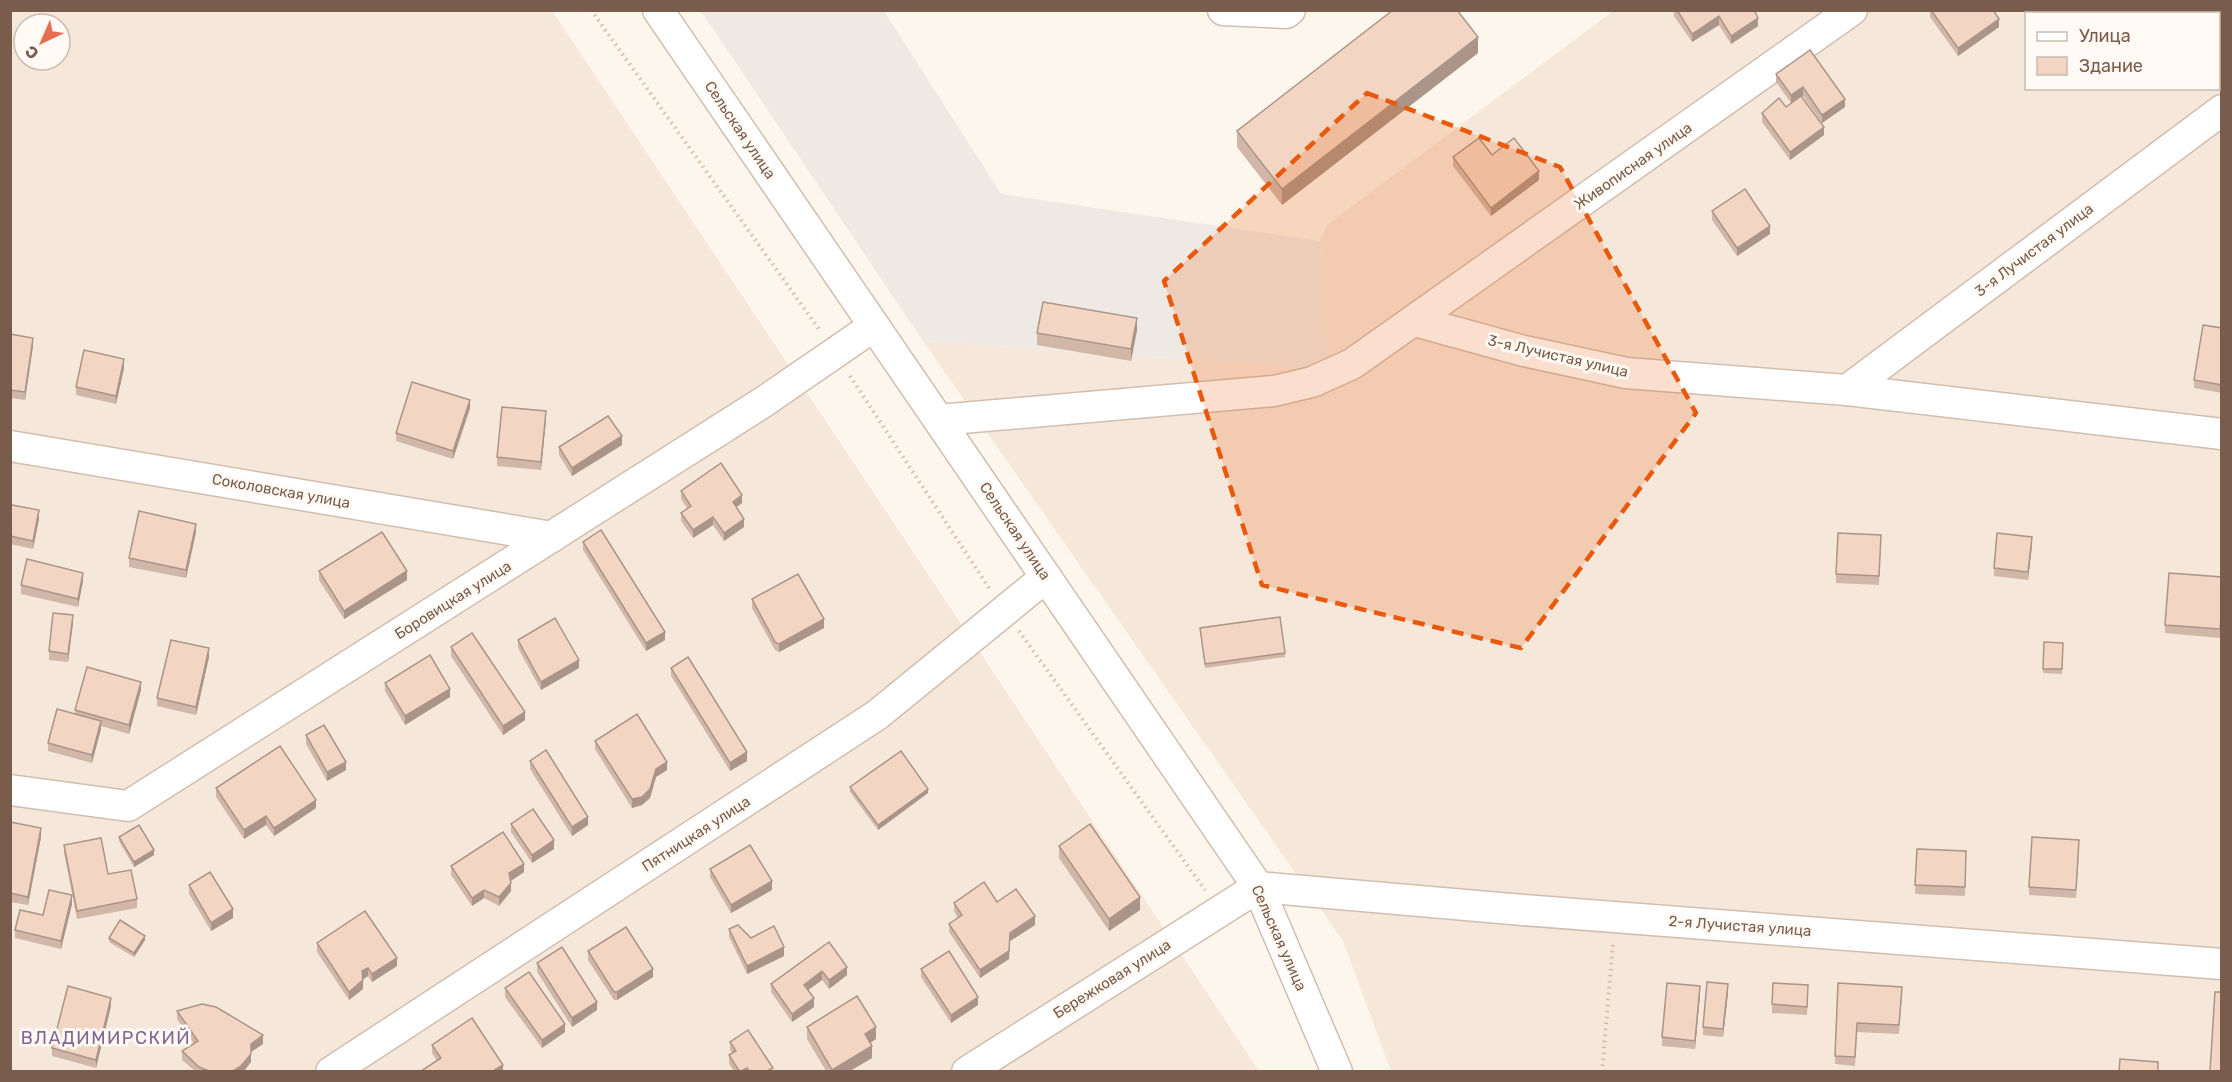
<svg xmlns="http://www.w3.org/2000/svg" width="2232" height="1082" font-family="Rubik,sans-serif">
	<rect width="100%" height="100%" fill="#fdf6ec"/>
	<g fill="#f5e8da" fill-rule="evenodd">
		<path d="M10,11H552L1259,1071H11ZM24,24H60V60H24Z"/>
		<path d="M1613,11H2221V1071H1391L1343,941L923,341L1328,369L1320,241L1327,225ZM2026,14H2218V88H2026Z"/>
	</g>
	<path fill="#efe9e4" d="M701,11H884L1001,194L1320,241L1328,369L923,341Z"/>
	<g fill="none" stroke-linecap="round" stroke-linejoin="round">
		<g stroke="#d1beb0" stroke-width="33">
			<g id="minor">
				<path d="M658,10L1258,887L1337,1072"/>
				<path d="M1223,10L1286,13L1290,10"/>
				<path d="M1415,321L1524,351L1626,373L1847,390L2222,434"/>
				<path d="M1847,390L2222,110"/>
				<path d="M939,420L1274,391L1312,382L1352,364L1852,10"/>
				<path d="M10,446L552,537"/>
				<path d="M10,790L128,806L765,401L874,326"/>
				<path d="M1258,887L1523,910L2222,964"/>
				<path d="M331,1072L877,715L1046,577"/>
				<path d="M967,1072L1258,887"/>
			</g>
		</g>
		<g stroke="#d9b8a5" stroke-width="4" stroke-dasharray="1.5 4.5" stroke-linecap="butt">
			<path d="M591,10L821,332"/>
			<path d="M850,376L989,588"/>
			<path d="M1019,631L1205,890"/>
			<path d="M1602,1072L1613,944"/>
		</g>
		<use href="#minor" stroke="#fff" stroke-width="30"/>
	</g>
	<g fill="#d1b7a8">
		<path d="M1674,10H1754L1758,26L1731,44L1719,25L1692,42L1674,16Z"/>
		<path d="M1930,10H1993L1999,27L1958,56L1930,17Z"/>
		<path d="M1478,53L1282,205L1237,147V131Z"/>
		<path d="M1776,74L1845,107L1822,123L1803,96L1801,97L1824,135L1790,160L1762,122V113L1786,107L1791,103L1776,82Z"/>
		<path d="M1492,155L1539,180L1491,216L1453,166V157Z"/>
		<path d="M1712,211L1770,234L1737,256L1712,220Z"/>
		<path d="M2222,328V393L2194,388V380Z"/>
		<path d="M1137,330L1131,361L1037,345V333Z"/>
		<path d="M10,334L33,346L25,400L10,398Z"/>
		<path d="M124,368L116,404L76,395V387Z"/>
		<path d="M470,408L453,459L396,441V433Z"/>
		<path d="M546,419L541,470L497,466V457Z"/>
		<path d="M622,445L572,476L559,455V447Z"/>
		<path d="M681,491L742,503L736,507L744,527L724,541L713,525L693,538L681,521V513L687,508L681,499Z"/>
		<path d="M10,509L39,519L33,549L10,544Z"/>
		<path d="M196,532L186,578L129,567V558Z"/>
		<path d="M1881,535L1879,585L1836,583V574Z"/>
		<path d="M583,542L665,640L646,651L583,550Z"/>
		<path d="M2032,545L2028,580L1994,576V568Z"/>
		<path d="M319,571L407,580L344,619L319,580Z"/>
		<path d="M2222,577V618L2220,638L2165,633V625Z"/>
		<path d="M83,581L78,607L21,594V585Z"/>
		<path d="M752,599L824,628L779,652L775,650L752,608Z"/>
		<path d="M73,623L68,662L49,660V651Z"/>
		<path d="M1200,628L1285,653V657L1205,668Z"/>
		<path d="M518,640L579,668L541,690L518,648Z"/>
		<path d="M2044,642L2063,643L2062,674L2043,673Z"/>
		<path d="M451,647L525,720L503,735L451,656Z"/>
		<path d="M209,657L196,715L157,706V698Z"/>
		<path d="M671,668L747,761L730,771L671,676Z"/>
		<path d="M385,683L450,697L405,725L385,691Z"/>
		<path d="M141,690L129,734L101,726L92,763L48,751V743L75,714V710Z"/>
		<path d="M306,735L346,770L327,781L306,744Z"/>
		<path d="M595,741L667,770L656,777L650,798L642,805L632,808L595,749Z"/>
		<path d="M530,761L588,825L572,836L530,769Z"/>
		<path d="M850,787L928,793L878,830L850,792Z"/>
		<path d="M216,788L316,808L274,836L266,825L244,839L216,797Z"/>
		<path d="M10,822L41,837L28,905L10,902Z"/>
		<path d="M511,824L554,849L532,863L511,832Z"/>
		<path d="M119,837L154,855L134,867L119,841Z"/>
		<path d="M64,845L108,874L137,899V908L77,919L64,853Z"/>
		<path d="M1059,846L1140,910L1109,931L1059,858Z"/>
		<path d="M1917,849L1966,851L1965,896L1915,894Z"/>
		<path d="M2079,849L2076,898L2029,895V887Z"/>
		<path d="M451,866L524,872L511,881V891L499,906L484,898L472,906L451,875Z"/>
		<path d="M710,869L772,890L731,913L710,877Z"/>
		<path d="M189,885L233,918L211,931L189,894Z"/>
		<path d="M997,902L1035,925L1010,941L1009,959L980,978L949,932V924L958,918L954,911V903Z"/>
		<path d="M72,904L61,949L15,938V930L43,915Z"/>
		<path d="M729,929L751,938L784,956L747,974L729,937Z"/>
		<path d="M109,938L145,940L134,957L109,942Z"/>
		<path d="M829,942L847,975L829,989L822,980L808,990L814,1007L792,1022L771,992V984Z"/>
		<path d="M317,943L397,966L372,982L368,976L363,979V989L349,1000L317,952Z"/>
		<path d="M588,951L653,977L617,1000H614L588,960Z"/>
		<path d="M537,963L597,1010L572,1027L537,972Z"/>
		<path d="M921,969L978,1005L951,1023L921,977Z"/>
		<path d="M1838,983L1902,995L1899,1034L1857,1032L1855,1066L1835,1064Z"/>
		<path d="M505,988L565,1032L542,1048L505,997Z"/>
		<path d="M1728,993L1723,1037L1703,1035V1027Z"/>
		<path d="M1700,994L1695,1049L1662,1046V1037Z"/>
		<path d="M1808,994L1807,1015L1772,1013V1004Z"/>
		<path d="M111,1006L96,1068L52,1056V1048Z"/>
		<path d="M177,1011L263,1044L251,1052V1062L244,1071H195L182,1060V1051L194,1044L177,1019Z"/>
		<path d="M807,1027L876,1039L870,1043L872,1058L850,1071H826L807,1039Z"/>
		<path d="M730,1042L773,1071H734L729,1064V1055L732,1053L730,1050Z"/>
		<path d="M432,1045L503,1071L437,1061L432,1053Z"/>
	</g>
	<g fill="#aa9588">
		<path d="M1719,16V25L1692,42V34Z"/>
		<path d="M1758,18V26L1731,44V36Z"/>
		<path d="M1999,19V27L1958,56V48Z"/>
		<path d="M1478,37V53L1282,205V189Z"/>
		<path d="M1803,87V96L1791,104V95Z"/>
		<path d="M1845,99V107L1822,123V115Z"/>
		<path d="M1824,127V135L1790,160V152Z"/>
		<path d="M1539,171V180L1491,216V208Z"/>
		<path d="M1770,226V234L1737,256V248Z"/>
		<path d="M1137,318V330L1131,361V349Z"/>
		<path d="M33,338V346L25,400V392Z"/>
		<path d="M124,359V368L116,404V396Z"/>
		<path d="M470,400V408L453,459V451Z"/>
		<path d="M546,411V419L541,470V462Z"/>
		<path d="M622,436V445L572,476V468Z"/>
		<path d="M742,495V503L733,510V502Z"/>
		<path d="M39,510V519L33,549V541Z"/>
		<path d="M713,517V525L693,538V530Z"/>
		<path d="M744,519V527L724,541V533Z"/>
		<path d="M196,524V532L186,578V570Z"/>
		<path d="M2032,537V545L2028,580V572Z"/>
		<path d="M407,571V580L344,619V611Z"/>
		<path d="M83,573V581L78,607V599Z"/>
		<path d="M73,615V623L68,662V654Z"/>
		<path d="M824,619V628L779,652V644Z"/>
		<path d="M665,632V640L646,651V643Z"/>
		<path d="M209,648V657L196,715V707Z"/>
		<path d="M579,660V668L541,690V682Z"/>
		<path d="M141,682V690L129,734V725Z"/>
		<path d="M450,689V697L405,725V716Z"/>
		<path d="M525,712V720L503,735V726Z"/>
		<path d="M101,721V729L92,763V755Z"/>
		<path d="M747,752V761L730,771V763Z"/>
		<path d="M346,762V770L327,781V772Z"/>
		<path d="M667,762V770L656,777L650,798L642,805L632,808V799L656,769Z"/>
		<path d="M928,789V793L878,830V825Z"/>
		<path d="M316,800V808L274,836V828Z"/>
		<path d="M266,816V825L244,839V830Z"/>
		<path d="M588,817V825L572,836V827Z"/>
		<path d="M41,828V837L28,905V897Z"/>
		<path d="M554,840V849L532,863V855Z"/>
		<path d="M154,850V855L134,867V862Z"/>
		<path d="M524,864V872L509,882V873Z"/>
		<path d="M772,881V890L731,913V905Z"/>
		<path d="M511,883V891L499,906V897Z"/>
		<path d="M484,890V898L472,906V898Z"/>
		<path d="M72,895V904L61,949V941Z"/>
		<path d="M1140,897V910L1109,931V919Z"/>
		<path d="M233,909V918L211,931V923Z"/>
		<path d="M1035,916V925L1010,941L1009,959L980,978V970L1010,933Z"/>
		<path d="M145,936V940L134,957V953Z"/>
		<path d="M784,947V956L747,974V966Z"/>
		<path d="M397,958V966L372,982V974Z"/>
		<path d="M847,967V975L829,989V980Z"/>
		<path d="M368,968V976L362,980V971Z"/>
		<path d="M653,969V977L617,1000V992Z"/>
		<path d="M822,971V980L804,993V985Z"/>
		<path d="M363,980V989L349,1000V992Z"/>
		<path d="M1728,984V993L1723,1037V1029Z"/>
		<path d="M1700,986V994L1695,1049V1041Z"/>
		<path d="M978,997V1005L951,1023V1015Z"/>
		<path d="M111,998V1006L96,1068V1060Z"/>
		<path d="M814,998V1007L792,1022V1014Z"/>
		<path d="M597,1002V1010L572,1027V1018Z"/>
		<path d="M565,1024V1032L542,1048V1040Z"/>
		<path d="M876,1027V1039L865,1046V1034Z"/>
		<path d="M263,1035V1044L251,1052V1062L244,1071H233L251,1044Z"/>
		<path d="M872,1046V1058L850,1071H832V1070Z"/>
		<path d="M503,1065V1071H493Z"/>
	</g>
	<g fill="#f3d5c3" stroke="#aa9588" stroke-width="1.5">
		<path d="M1393,10H1457L1478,37L1282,189L1237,131Z"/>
		<path d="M1677,10H1754L1758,18L1731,36L1719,16L1692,34Z"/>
		<path d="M1931,10H1993L1999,19L1958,48Z"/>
		<path d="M1810,50L1845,99L1822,115L1803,87L1791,95L1776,74Z"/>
		<path d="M1801,96L1824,127L1790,152L1762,113L1779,98L1786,107Z"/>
		<path d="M1479,138L1492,155L1514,138L1539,171L1491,208L1453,157Z"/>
		<path d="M1745,189L1770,226L1737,248L1712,211Z"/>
		<path d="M1043,302L1137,318L1131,349L1037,333Z"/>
		<path d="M2203,325L2222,328V385L2194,380Z"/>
		<path d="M10,334L33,338L25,392L10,390Z"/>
		<path d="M84,350L124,359L116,396L76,387Z"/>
		<path d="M412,382L470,400L453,451L396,433Z"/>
		<path d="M502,407L546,411L541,462L497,457Z"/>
		<path d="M608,416L622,436L572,468L559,447Z"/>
		<path d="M721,463L742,495L733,502L744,519L724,533L713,517L693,530L681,513L691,506L681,491Z"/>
		<path d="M12,505L39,510L33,541L10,536V509Z"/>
		<path d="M139,511L196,524L186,570L129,558Z"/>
		<path d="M601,530L665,632L646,643L583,542Z"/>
		<path d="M382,532L407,571L344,611L319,571Z"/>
		<path d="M1838,533L1881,535L1879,576L1836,574Z"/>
		<path d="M1997,533L2032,537L2028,572L1994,568Z"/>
		<path d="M27,559L83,573L78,599L21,585Z"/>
		<path d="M2169,573L2222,577V610L2220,629L2165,625Z"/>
		<path d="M798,574L824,619L779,644L775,642L752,599Z"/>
		<path d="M53,613L73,615L68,654L49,651Z"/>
		<path d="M1280,617L1285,653L1205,664L1200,628Z"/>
		<path d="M555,618L579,660L541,682L518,640Z"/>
		<path d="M472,633L525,712L503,726L451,647Z"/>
		<path d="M171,640L209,648L196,707L157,698Z"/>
		<path d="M2044,642L2063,643L2062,669H2043Z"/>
		<path d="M430,655L450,689L405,716L385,683Z"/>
		<path d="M688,657L747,752L730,763L671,668Z"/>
		<path d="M87,667L141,682L129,725L75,710Z"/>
		<path d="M57,709L101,721L92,755L48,743Z"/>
		<path d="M637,714L667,762L656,769L650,789L642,797L632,799L595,741Z"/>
		<path d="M324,725L346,762L327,772L306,735Z"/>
		<path d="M280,746L316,800L274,828L266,816L244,830L216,788Z"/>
		<path d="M546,750L588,817L572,827L530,761Z"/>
		<path d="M901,751L928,789L878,825L850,787Z"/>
		<path d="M533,809L554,840L532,855L511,824Z"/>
		<path d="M10,822L41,828L28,897L10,893Z"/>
		<path d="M1090,824L1140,897L1109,919L1059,846Z"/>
		<path d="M139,825L154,850L134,862L119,837Z"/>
		<path d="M503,832L524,864L509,873L511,883L499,897L484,890L472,898L451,866Z"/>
		<path d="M2032,837L2079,840L2076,890L2029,887Z"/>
		<path d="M101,838L108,874L131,870L137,899L77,911L64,845Z"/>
		<path d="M750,845L772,881L731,905L710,869Z"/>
		<path d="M1917,849L1966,851L1965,887L1915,885Z"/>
		<path d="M210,872L233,909L211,923L189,885Z"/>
		<path d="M984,882L997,902L1016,889L1035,916L1010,933L1009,951L980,970L949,924L962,915L954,903Z"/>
		<path d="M49,890L72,895L61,941L15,930L20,910L43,915Z"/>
		<path d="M365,911L397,958L372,974L368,968L362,971L363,980L349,992L317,943Z"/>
		<path d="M120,920L145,936L134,953L109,938Z"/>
		<path d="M738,925L751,938L774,926L784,947L747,966L729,929Z"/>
		<path d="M626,927L653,969L617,992H614L588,951Z"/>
		<path d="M829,942L847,967L829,980L822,971L804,985L814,998L792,1014L771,984Z"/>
		<path d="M562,947L597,1002L572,1018L537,963Z"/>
		<path d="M949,951L978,997L951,1015L921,969Z"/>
		<path d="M529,972L565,1024L542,1040L505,988Z"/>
		<path d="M1707,982L1728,984L1723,1029L1703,1027Z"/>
		<path d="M1667,983L1700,986L1695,1041L1662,1037Z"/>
		<path d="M1773,983L1808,985L1807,1007L1772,1004Z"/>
		<path d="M1838,983L1902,987L1899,1025L1857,1023L1855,1057L1835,1056Z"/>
		<path d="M68,986L111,998L96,1060L52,1048Z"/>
		<path d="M2215,992H2222V1071H2210Z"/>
		<path d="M857,996L876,1027L865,1034L872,1046L832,1070L807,1027Z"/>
		<path d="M202,1004L216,1007L263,1035L251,1044V1054L241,1066L233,1071H209L199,1067L182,1051L198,1041L177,1011Z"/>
		<path d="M472,1018L503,1065L493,1071H421L441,1058L432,1045Z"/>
		<path d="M748,1030L773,1068L767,1071H749L747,1068L742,1071H739L729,1055L736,1051L730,1042Z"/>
		<path d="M2120,1059L2158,1062V1071H2119Z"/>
	</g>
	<path fill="#e8590c" fill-opacity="0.2" stroke="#e8590c" stroke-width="4.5" stroke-dasharray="12 8" stroke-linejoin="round" d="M1367,93L1560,167L1696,413L1521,648L1262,585L1164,281Z"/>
	<g text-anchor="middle" stroke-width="6" stroke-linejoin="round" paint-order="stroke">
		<g font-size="15" fill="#7a5c4d" stroke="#fffaf3">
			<text transform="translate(740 130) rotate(56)" y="5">Сельская улица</text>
			<text transform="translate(1633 166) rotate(-35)" y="5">Живописная улица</text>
			<text transform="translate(2034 250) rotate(-37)" y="5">3-я Лучистая улица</text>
			<text transform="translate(1558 356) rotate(13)" y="5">3-я Лучистая улица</text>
			<text transform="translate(281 491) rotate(10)" y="5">Соколовская улица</text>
			<text transform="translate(1015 531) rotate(56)" y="5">Сельская улица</text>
			<text transform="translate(453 600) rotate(-32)" y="5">Боровицкая улица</text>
			<text transform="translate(696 834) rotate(-33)" y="5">Пятницкая улица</text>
			<text transform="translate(1740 926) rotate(4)" y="5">2-я Лучистая улица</text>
			<text transform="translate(1279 938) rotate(66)" y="5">Сельская улица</text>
			<text transform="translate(1112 979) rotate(-32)" y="5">Бережковая улица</text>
		</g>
		<g font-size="18" letter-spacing="1.5" fill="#846695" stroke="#fffaf3">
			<text x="106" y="1044">ВЛАДИМИРСКИЙ</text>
		</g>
	</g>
	<rect width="2232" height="1082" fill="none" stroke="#7a5c4d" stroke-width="24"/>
	<rect x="2025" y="12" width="195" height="78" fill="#fffaf3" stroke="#cabbb1" stroke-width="1.5"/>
	<rect x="2037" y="32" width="30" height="9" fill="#ffffff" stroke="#cabbb1" stroke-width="1.5"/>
	<text x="2079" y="42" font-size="18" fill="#7a5c4d">Улица</text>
	<rect x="2037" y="57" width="30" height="18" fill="#f3d5c3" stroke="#cabbb1" stroke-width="1.5"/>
	<text x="2079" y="72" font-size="18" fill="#7a5c4d">Здание</text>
	<g transform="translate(42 42) rotate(224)"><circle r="28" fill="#fffaf3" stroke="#cabbb1" stroke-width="1.5"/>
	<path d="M0-4.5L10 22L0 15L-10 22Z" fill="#e76f51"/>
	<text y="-9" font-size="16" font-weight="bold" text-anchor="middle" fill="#7a5c4d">С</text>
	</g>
</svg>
